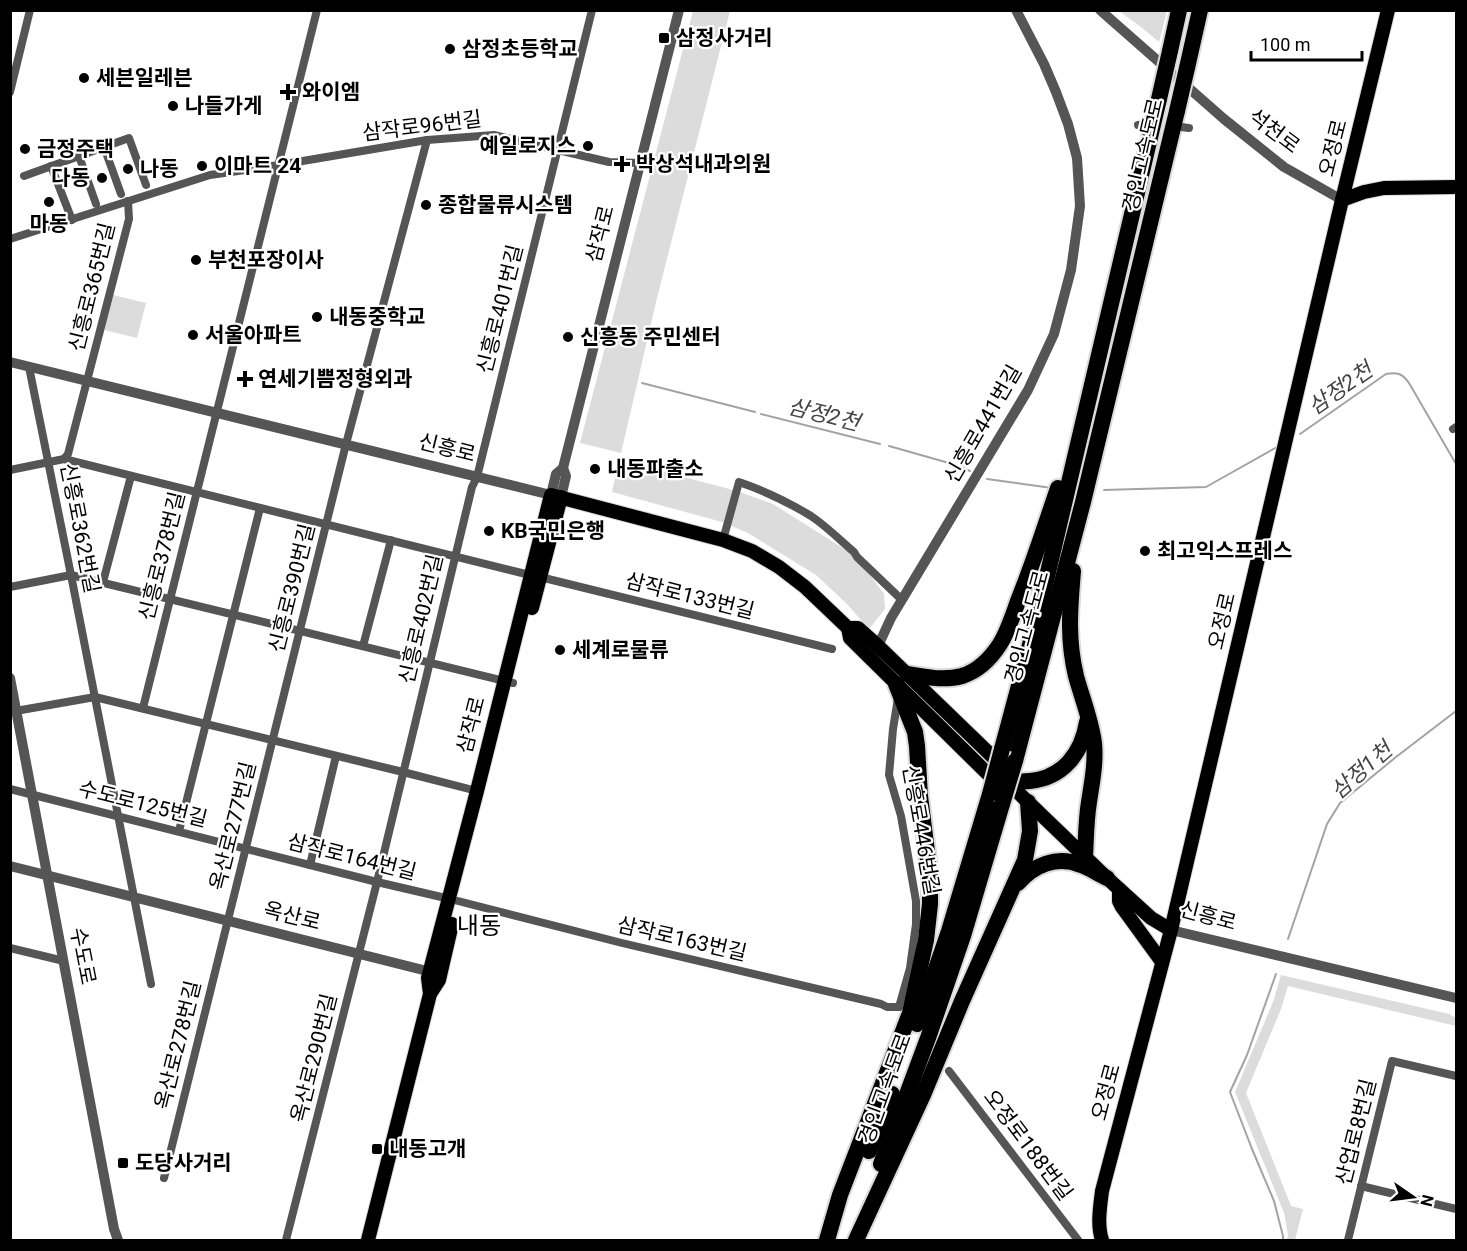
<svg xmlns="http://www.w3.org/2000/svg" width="1467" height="1251" font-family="Roboto,'Noto Sans KR',sans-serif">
	<rect width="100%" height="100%" fill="#fff"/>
	<g fill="#dcdcdc">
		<path d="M693,11H730L657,298L621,453L580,443Z"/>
		<path d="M1119,11H1167L1159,42L1141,27Z"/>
		<path d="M109,294L146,303L137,338L100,329Z"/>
		<path d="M619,460L737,491L773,504L857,557L884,594L885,609L869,629L846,603L816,575L748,533L722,522L612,492Z"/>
		<path d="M1281,975L1449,1014L1456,1018V1026L1288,986L1281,1009L1246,1093L1291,1206L1303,1209L1295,1240H1287L1288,1235L1284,1213L1235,1092L1273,1002Z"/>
	</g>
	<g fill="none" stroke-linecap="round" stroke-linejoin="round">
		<g stroke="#a3a3a3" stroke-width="2">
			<path d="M642,383L755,412"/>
			<path d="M761,414L880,444"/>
			<path d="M1300,434L1386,374C1397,372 1402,373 1409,383L1456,464"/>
			<path d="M889,446L956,465L970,471"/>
			<path d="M987,479L1052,488"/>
			<path d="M1104,490L1206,487L1277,447"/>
			<path d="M1288,939L1327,824L1340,803L1396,757L1456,711"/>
			<path d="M1276,974L1247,1055L1230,1092L1252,1149L1274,1201L1283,1236V1240"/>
		</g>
		<g stroke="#dbdbdb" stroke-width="16">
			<g id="primary">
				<path d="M1342,200L1364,192L1384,188L1456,187"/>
				<path d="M532,608L561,497"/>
				<path d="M848,628H858L878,646L996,760L1001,776L1107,878L1151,918L1171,930"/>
				<path d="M1119,889V901L1122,907L1162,962"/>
				<path d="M430,994L428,978L477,791L551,495L723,540L752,551L779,567L805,587L848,628L850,638L988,774L1001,776"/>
				<path d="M368,1240L430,994L439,980L452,924"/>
				<path d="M1102,1240C1097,1225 1100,1207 1102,1191L1171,930L1342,200L1388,10"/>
			</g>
		</g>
		<g stroke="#dbdbdb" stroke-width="20">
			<g id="motorway">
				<path d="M1170,51L1179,10"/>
				<path d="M1187,68L1200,10"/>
				<path d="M1073,571C1070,608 1067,639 1076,676C1082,698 1091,720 1094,743C1096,763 1092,782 1089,802C1086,820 1086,839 1085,857"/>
				<path d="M907,674C924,677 944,681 962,676C978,671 991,658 1000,644C1008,631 1013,615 1018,601C1033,564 1045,526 1058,488"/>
				<path d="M1002,749L1038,615L1159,99"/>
				<path d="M1015,761L1083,502L1177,111"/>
				<path d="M1006,781C1014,781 1022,782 1030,781C1063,778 1082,753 1087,722"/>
				<path d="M1018,883C1034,865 1057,855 1081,865C1090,868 1098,874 1107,878"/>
				<path d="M917,1024L949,931L990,794"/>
				<path d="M869,1151L892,1094"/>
				<path d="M881,1164L928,1038L963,936L1002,804"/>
				<path d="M827,1240L840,1195L910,1013L926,940L930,904V876L920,796L917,746L915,732L896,684"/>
				<path d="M856,1240L923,1095L962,1001L1025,860L1030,831L1028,802"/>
			</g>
		</g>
		<g stroke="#555" stroke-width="8">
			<path d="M10,92L30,10"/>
			<path d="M1138,125L1146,124"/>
			<path d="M1181,127L1189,128"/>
			<path d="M104,147L121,194"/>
			<path d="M79,156L96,204"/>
			<path d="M51,166L72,220"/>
			<path d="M24,176L129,138L146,185"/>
			<path d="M10,239L210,175L279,165L427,140L494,135L609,162L640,163"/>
			<path d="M29,367L71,575L151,984"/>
			<path d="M1453,429L1456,427"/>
			<path d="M64,459L68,454L129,219L128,201"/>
			<path d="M10,470L64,459L530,575"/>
			<path d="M723,540L739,482C765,491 788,502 811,516C826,526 840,540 854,552L857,557L902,600"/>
			<path d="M540,577L832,649"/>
			<path d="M103,582L131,476"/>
			<path d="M10,587L71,575L513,683"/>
			<path d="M363,646L391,540"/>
			<path d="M898,698L893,729L889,775L901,816L916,901V924L910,968L899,1007"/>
			<path d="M143,708L317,10"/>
			<path d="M10,712L95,697L403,772L477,791"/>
			<path d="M10,789L377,882L450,899"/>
			<path d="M179,831L260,508"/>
			<path d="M310,865L336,756"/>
			<path d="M458,901L622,943L881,1004L887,1007H899"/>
			<path d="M10,948L64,961"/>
			<path d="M949,1071L1078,1240"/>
			<path d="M164,1178L346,444L427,140"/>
			<path d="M1361,1186L1456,1209"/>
			<path d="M286,1240L377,882L472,487L477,477L592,10"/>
			<path d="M1348,1240L1392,1061L1456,1076"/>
		</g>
		<g stroke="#555" stroke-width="10">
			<path d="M1100,10L1224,119L1284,167L1342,200"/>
			<path d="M10,362L551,495L556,474L563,468L679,10"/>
			<path d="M561,497L566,476L563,468"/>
			<path d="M872,659L891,618L1028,390L1054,334L1071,270L1080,206L1077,158L1068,124L1056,92L1044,64L1016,10"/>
			<path d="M10,678L114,1229L118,1240"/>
			<path d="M10,866L435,973"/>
			<path d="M1171,930L1456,998"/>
		</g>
		<use href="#primary" stroke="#000" stroke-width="14"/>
		<use href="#motorway" stroke="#000" stroke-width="16"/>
		<g stroke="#dbdbdb" stroke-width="20" stroke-linecap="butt">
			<g id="motorway-bridge">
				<path d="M1159,99L1170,51"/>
				<path d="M1177,111L1187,68"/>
				<path d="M990,794L1002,749"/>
				<path d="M1002,804L1015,761"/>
			</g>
		</g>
		<use href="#motorway-bridge" stroke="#000" stroke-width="16"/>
	</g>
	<g fill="#000" stroke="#fff" stroke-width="2">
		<rect x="658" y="32" width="12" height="12" rx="3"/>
		<circle cx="450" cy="49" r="6"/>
		<circle cx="84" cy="78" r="6"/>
		<path d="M285 83h6v6h6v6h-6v6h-6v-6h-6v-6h6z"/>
		<circle cx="173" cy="106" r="6"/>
		<circle cx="588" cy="146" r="6"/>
		<circle cx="25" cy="149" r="6"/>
		<path d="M619 155h6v6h6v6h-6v6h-6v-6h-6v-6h6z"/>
		<circle cx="202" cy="166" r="6"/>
		<circle cx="128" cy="169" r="6"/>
		<circle cx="102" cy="178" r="6"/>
		<circle cx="49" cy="202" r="6"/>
		<circle cx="426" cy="205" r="6"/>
		<circle cx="196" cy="260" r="6"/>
		<circle cx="317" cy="317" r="6"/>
		<circle cx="193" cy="335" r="6"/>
		<circle cx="568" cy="337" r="6"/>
		<path d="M242 370h6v6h6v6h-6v6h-6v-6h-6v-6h6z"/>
		<circle cx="595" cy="469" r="6"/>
		<circle cx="489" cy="531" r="6"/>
		<circle cx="1145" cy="551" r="6"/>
		<circle cx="560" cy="650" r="6"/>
		<rect x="371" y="1143" width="12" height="12" rx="3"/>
		<rect x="117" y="1157" width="12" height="12" rx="3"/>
	</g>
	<g text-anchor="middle" stroke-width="4.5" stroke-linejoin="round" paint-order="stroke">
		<g font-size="21" font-weight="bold" fill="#000" stroke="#fff" text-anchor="start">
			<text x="676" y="45">삼정사거리</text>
			<text x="462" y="56">삼정초등학교</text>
			<text x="96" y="85">세븐일레븐</text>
			<text x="302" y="99">와이엠</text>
			<text x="185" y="113">나들가게</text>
			<text x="576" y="153" text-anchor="end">예일로지스</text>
			<text x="37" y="156">금정주택</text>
			<text x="636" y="171">박상석내과의원</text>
			<text x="214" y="173">이마트 24</text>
			<text x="140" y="176">나동</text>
			<text x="90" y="185" text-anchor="end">다동</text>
			<text x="438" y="212">종합물류시스템</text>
			<text x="49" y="231" text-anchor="middle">마동</text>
			<text x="208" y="267">부천포장이사</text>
			<text x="329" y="324">내동중학교</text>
			<text x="205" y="342">서울아파트</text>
			<text x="580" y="344">신흥동 주민센터</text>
			<text x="258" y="386">연세기쁨정형외과</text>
			<text x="607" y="476">내동파출소</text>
			<text x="501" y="538">KB국민은행</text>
			<text x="1157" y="558">최고익스프레스</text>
			<text x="572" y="657">세계로물류</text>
			<text x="389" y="1156">내동고개</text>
			<text x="135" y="1170">도당사거리</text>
		</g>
		<g font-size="21" fill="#000" stroke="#fff">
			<text transform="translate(422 126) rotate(-7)" y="7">삼작로96번길</text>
			<text transform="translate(1274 131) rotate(37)" y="7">석천로</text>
			<text transform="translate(1333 148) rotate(-76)" y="7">오정로</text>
			<text transform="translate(1143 155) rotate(-77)" y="7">경인고속도로</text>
			<text transform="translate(600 234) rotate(-76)" y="7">삼작로</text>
			<text transform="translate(92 287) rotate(-76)" y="7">신흥로365번길</text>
			<text transform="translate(500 309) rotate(-76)" y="7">신흥로401번길</text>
			<text transform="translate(983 424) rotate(-60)" y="7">신흥로441번길</text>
			<text transform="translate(447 448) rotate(14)" y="7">신흥로</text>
			<text transform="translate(80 528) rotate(79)" y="7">신흥로362번길</text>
			<text transform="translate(162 556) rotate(-76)" y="7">신흥로378번길</text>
			<text transform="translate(292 588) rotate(-76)" y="7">신흥로390번길</text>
			<text transform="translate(690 596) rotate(14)" y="7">삼작로133번길</text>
			<text transform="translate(421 619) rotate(-77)" y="7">신흥로402번길</text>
			<text transform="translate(1222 621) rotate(-77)" y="7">오정로</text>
			<text transform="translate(1027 627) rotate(-75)" y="7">경인고속도로</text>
			<text transform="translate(471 725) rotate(-76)" y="7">삼작로</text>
			<text transform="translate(143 804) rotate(14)" y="7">수도로125번길</text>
			<text transform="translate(233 826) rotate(-76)" y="7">옥산로277번길</text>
			<text transform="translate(921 830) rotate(80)" y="7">신흥로446번길</text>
			<text transform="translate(352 857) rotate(14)" y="7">삼작로164번길</text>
			<text transform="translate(292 916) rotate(14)" y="7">옥산로</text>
			<text transform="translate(1208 916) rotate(15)" y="7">신흥로</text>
			<text transform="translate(682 939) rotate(13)" y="7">삼작로163번길</text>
			<text transform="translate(83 956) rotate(79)" y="7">수도로</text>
			<text transform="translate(178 1045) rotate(-76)" y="7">옥산로278번길</text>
			<text transform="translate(314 1058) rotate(-76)" y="7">옥산로290번길</text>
			<text transform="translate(885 1089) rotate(-70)" y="7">경인고속도로</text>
			<text transform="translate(1106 1092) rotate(-75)" y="7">오정로</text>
			<text transform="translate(1356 1132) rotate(-76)" y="7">산업로8번길</text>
			<text transform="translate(1028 1145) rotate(53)" y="7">오정로188번길</text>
		</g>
		<g font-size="22" font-style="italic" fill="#444" stroke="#fff">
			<text transform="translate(1340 388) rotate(-35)" y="8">삼정2천</text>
			<text transform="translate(824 414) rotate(14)" y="8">삼정2천</text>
			<text transform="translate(1361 770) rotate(-41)" y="8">삼정1천</text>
		</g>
		<g font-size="24" fill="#000" stroke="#fff">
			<text x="479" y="934">내동</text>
		</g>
	</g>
	<rect width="1467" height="1251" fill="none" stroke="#000000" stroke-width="24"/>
	<g transform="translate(1413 1197) rotate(104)" stroke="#ffffff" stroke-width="4.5" paint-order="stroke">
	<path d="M0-4.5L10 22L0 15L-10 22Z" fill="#000000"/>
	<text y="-9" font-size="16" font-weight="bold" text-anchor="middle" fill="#000000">N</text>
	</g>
	<path d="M1251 51v9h111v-9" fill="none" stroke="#000000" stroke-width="3"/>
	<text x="1260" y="51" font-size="18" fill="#000000" stroke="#ffffff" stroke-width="4.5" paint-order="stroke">100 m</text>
</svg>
